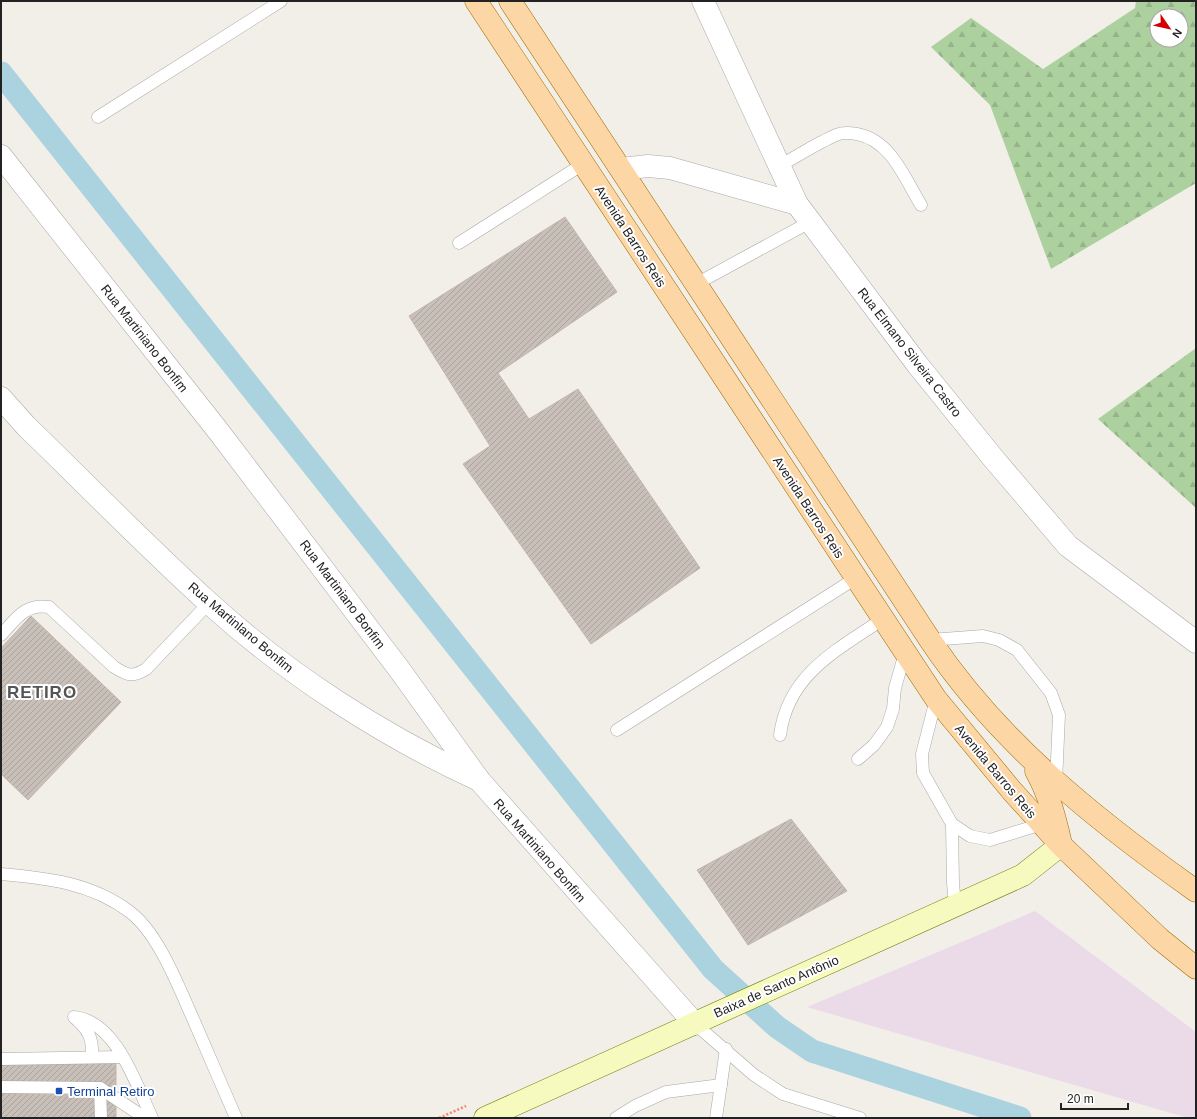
<svg xmlns="http://www.w3.org/2000/svg" width="1197" height="1119" font-family="Arial,sans-serif">
	<defs>
		<pattern id="forest-firs" width="22" height="20" patternUnits="userSpaceOnUse"><rect width="22" height="20" fill="#add19e"/><path d="M5 1l3.5 6h-7zM16 11l3.5 6h-7z" fill="#95b388"/></pattern>
		<pattern id="building-hatch" width="6" height="6" patternUnits="userSpaceOnUse"><rect width="6" height="6" fill="#c7bfb8"/><path d="M-1 1l2-2M0 6l6-6M5 7l2-2" fill="none" stroke="#aba49e"/></pattern>
	</defs>
	<rect width="100%" height="100%" fill="#f2efe9"/>
	<path fill="#ebdbe8" d="M1035,911L1196,1032V1118H1188L807,1007Z"/>
	<g fill="url(#forest-firs)" fill-rule="evenodd">
		<path d="M1136,1H1196V183L1051,269L990,105L931,47L971,18L1043,69L1135,8ZM1157,16H1181V40H1157Z"/>
		<path d="M1196,348V508L1098,419Z"/>
	</g>
	<g fill="none" stroke-linecap="round" stroke-linejoin="round">
		<path stroke="#aad3df" stroke-width="23" d="M1,73L713,969L777,1027L812,1051L1020,1118"/>
	</g>
	<g fill="url(#building-hatch)" stroke="#c4b6ab">
		<path d="M565,217L617,292L498,373L529,419L578,389L700,568L591,644L463,464L490,446L409,316Z"/>
		<path d="M31,616L121,702L28,800L1,774V648Z"/>
		<path d="M791,819L847,891L748,945L697,870Z"/>
		<path d="M116,1063V1118H1V1064Z"/>
	</g>
	<g fill="none" stroke-linecap="round" stroke-linejoin="round">
		<g stroke="#a9a9a9" stroke-width="13">
			<g id="service">
				<path d="M98,117L281,1"/>
				<path d="M779,166C798,156 817,143 836,135C843,132 851,133 857,134C891,140 905,179 921,205"/>
				<path d="M459,243L583,164"/>
				<path d="M696,284L810,222"/>
				<path d="M1,635C16,619 25,603 49,607L114,667C127,675 132,678 146,669L209,603"/>
				<path d="M930,640L983,636L999,640L1017,650L1051,693L1059,715L1056,783"/>
				<path d="M936,699L922,754L923,773L952,824L970,836L990,840L1042,824"/>
				<path d="M617,730L856,578"/>
				<path d="M780,735C788,674 837,650 883,619"/>
				<path d="M858,759L874,745L887,727L893,709L895,688L905,653"/>
				<path d="M952,824L953,883L955,905"/>
				<path d="M1,874C47,878 92,883 130,912C159,934 179,988 194,1021C208,1053 222,1086 236,1118"/>
				<path d="M74,1017C116,1021 136,1084 152,1118"/>
				<path d="M75,1018C89,1030 93,1039 92,1057"/>
				<path d="M695,1024L754,1075L783,1094L860,1118"/>
				<path d="M1,1059L122,1057"/>
				<path d="M1,1087L100,1088L101,1118"/>
				<path d="M100,1088L145,1118"/>
				<path d="M616,1118L635,1106L666,1092L721,1085"/>
				<path d="M716,1118L726,1049"/>
			</g>
		</g>
		<g stroke="#a9a9a9" stroke-width="23">
			<g id="minor">
				<path d="M703,1L797,204L917,364L993,458L1068,546L1196,642"/>
				<path d="M621,169L648,166L670,168L797,204"/>
				<path d="M1,398L26,426C87,485 146,546 209,603C287,674 383,736 479,780"/>
			</g>
		</g>
		<g stroke="#a9a9a9" stroke-width="23">
			<path id="tertiary" d="M1,156L219,432L399,669L479,780L695,1024"/>
		</g>
		<g stroke="#707d05" stroke-width="23">
			<path id="secondary" d="M485,1118L1023,875L1061,845"/>
		</g>
		<g stroke="#a06b00" stroke-width="23">
			<g id="primary">
				<path d="M476,1L936,699L1012,791L1061,845L1160,939L1196,968"/>
				<path d="M510,1L930,640C999,743 1096,820 1196,891"/>
				<path d="M1036,771C1049,794 1055,818 1061,844"/>
			</g>
		</g>
		<path stroke="#fa8072" stroke-width="2.5" stroke-dasharray="2 2" stroke-linecap="butt" d="M439,1118L466,1106"/>
		<use href="#service" stroke="#fff" stroke-width="12"/>
		<use href="#minor" stroke="#fff" stroke-width="22"/>
		<use href="#tertiary" stroke="#fff" stroke-width="22"/>
		<use href="#secondary" stroke="#f7fabf" stroke-width="22"/>
		<use href="#primary" stroke="#fcd6a4" stroke-width="22"/>
	</g>
	<rect fill="#1a4fb4" stroke="#fff" stroke-width="1.5" x="55" y="1087" width="8" height="8" rx="2"/>
	<g text-anchor="middle" stroke-width="4" stroke-linejoin="round" paint-order="stroke">
		<g font-size="13" fill="#222" stroke="#fff">
			<text transform="translate(631 236) rotate(57)" y="5">Avenida Barros Reis</text>
			<text transform="translate(145 338) rotate(52)" y="5">Rua Martiniano Bonfim</text>
			<text transform="translate(910 352) rotate(52)" y="5">Rua Elmano Silveira Castro</text>
			<text transform="translate(809 507) rotate(57)" y="5">Avenida Barros Reis</text>
			<text transform="translate(343 594) rotate(53)" y="5">Rua Martiniano Bonfim</text>
			<text transform="translate(241 627) rotate(40)" y="5">Rua Martinlano Bonfim</text>
			<text transform="translate(996 771) rotate(50)" y="5">Avenida Barros Reis</text>
			<text transform="translate(540 850) rotate(49)" y="5">Rua Martiniano Bonfim</text>
			<text transform="translate(776 986) rotate(-24)" y="5">Baixa de Santo Antônio</text>
		</g>
		<g font-size="13" fill="#164399" stroke="#fff" text-anchor="start">
			<text x="67" y="1096">Terminal Retiro</text>
		</g>
		<g font-size="17" font-weight="bold" letter-spacing="1" fill="#555" stroke="#fff">
			<text x="42" y="698">RETIRO</text>
		</g>
	</g>
	<rect width="1197" height="1119" fill="none" stroke="#222222" stroke-width="4"/>
	<g transform="translate(1169 28) rotate(124)"><circle r="19" fill="#ffffff" stroke="#a7a7a7"/>
	<path d="M0-3L7 15L0 10L-7 15Z" fill="#d40000"/>
	<text y="-6" font-size="11" font-weight="bold" text-anchor="middle" fill="#222222">N</text>
	</g>
	<path d="M1061 1103v6h67v-6" fill="none" stroke="#222222" stroke-width="2"/>
	<text x="1067" y="1103" font-size="12" fill="#222222" stroke="#ffffff" stroke-width="3" paint-order="stroke">20 m</text>
</svg>
